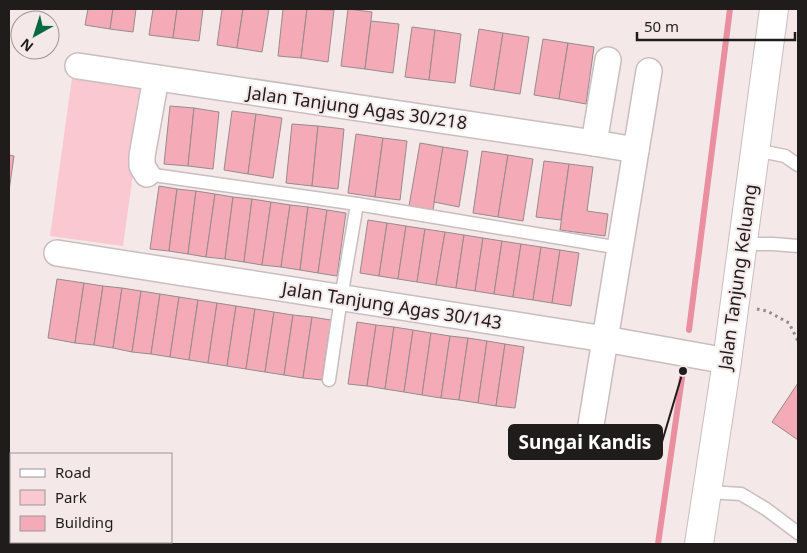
<svg xmlns="http://www.w3.org/2000/svg" width="807" height="553" font-family="'Noto Sans',sans-serif">
	<rect width="100%" height="100%" fill="#f4e8e9"/>
	<path fill="#f9c8d0" d="M72,78L145,88L123,246L50,236Z"/>
	<g fill="none" stroke-linecap="round" stroke-linejoin="round">
		<g stroke="#ea8fa0" stroke-width="6">
			<path d="M689,330L730,9"/>
			<path d="M658,544L683,371"/>
		</g>
	</g>
	<g fill="#f5aab7" stroke="#968b8c">
		<path d="M88,9H113L110,29L85,25Z"/>
		<path d="M113,9H136L133,32L110,29Z"/>
		<path d="M153,9H177L173,38L149,35Z"/>
		<path d="M177,9H203L199,41L173,38Z"/>
		<path d="M222,9H243L237,48L217,45Z"/>
		<path d="M243,9H269L262,52L237,48Z"/>
		<path d="M283,9H307L301,58L278,56Z"/>
		<path d="M307,9L334,10L328,62L301,58Z"/>
		<path d="M348,9L372,12L365,69L341,66Z"/>
		<path d="M371,21L399,24L393,73L365,69Z"/>
		<path d="M412,27L435,30L429,80L405,77Z"/>
		<path d="M479,29L503,33L494,90L470,86Z"/>
		<path d="M435,30L461,34L455,83L429,80Z"/>
		<path d="M503,33L529,37L520,94L494,90Z"/>
		<path d="M543,39L568,43L559,99L534,95Z"/>
		<path d="M568,43L594,47L586,104L559,99Z"/>
		<path d="M170,106L194,108L188,166L164,164Z"/>
		<path d="M194,108L219,112L213,169L188,166Z"/>
		<path d="M232,111L256,114L248,174L224,170Z"/>
		<path d="M256,114L282,118L273,178L248,174Z"/>
		<path d="M292,124L318,126L312,186L286,183Z"/>
		<path d="M318,126L344,129L338,189L312,186Z"/>
		<path d="M356,134L383,138L375,197L348,193Z"/>
		<path d="M383,138L407,141L400,200L375,197Z"/>
		<path d="M420,143L443,147L433,210L409,206Z"/>
		<path d="M443,147L468,151L459,207L434,202Z"/>
		<path d="M482,151L508,155L498,217L473,213Z"/>
		<path d="M9,155L14,156L9,191Z"/>
		<path d="M508,155L533,159L523,221L498,217Z"/>
		<path d="M544,161L569,164L561,220L536,217Z"/>
		<path d="M569,164L593,167L587,211L608,214L605,236L560,230Z"/>
		<path d="M159,186L177,189L169,251L150,249Z"/>
		<path d="M177,189L196,191L188,254L169,251Z"/>
		<path d="M196,191L215,194L206,257L188,254Z"/>
		<path d="M215,194L233,197L225,259L206,257Z"/>
		<path d="M233,197L252,199L244,262L225,259Z"/>
		<path d="M252,199L271,202L262,265L244,262Z"/>
		<path d="M271,202L290,205L281,267L262,265Z"/>
		<path d="M290,205L308,207L300,270L281,267Z"/>
		<path d="M308,207L327,210L318,273L300,270Z"/>
		<path d="M327,210L346,213L337,276L318,273Z"/>
		<path d="M368,220L387,223L379,276L360,273Z"/>
		<path d="M387,223L406,226L398,279L379,276Z"/>
		<path d="M406,226L425,229L417,282L398,279Z"/>
		<path d="M425,229L445,232L436,285L417,282Z"/>
		<path d="M445,232L464,235L456,288L436,285Z"/>
		<path d="M464,235L483,238L475,291L456,288Z"/>
		<path d="M483,238L502,241L494,294L475,291Z"/>
		<path d="M502,241L521,244L513,297L494,294Z"/>
		<path d="M521,244L541,247L533,300L513,297Z"/>
		<path d="M541,247L560,250L552,303L533,300Z"/>
		<path d="M560,250L579,253L571,306L552,303Z"/>
		<path d="M57,279L84,283L75,343L48,338Z"/>
		<path d="M84,283L103,286L94,345L75,343Z"/>
		<path d="M103,286L122,288L113,348L94,345Z"/>
		<path d="M122,288L141,291L132,352L113,348Z"/>
		<path d="M141,291L160,294L151,354L132,352Z"/>
		<path d="M160,294L179,297L170,357L151,354Z"/>
		<path d="M179,297L198,300L189,360L170,357Z"/>
		<path d="M198,300L217,303L208,363L189,360Z"/>
		<path d="M217,303L236,306L227,366L208,363Z"/>
		<path d="M236,306L255,309L246,369L227,366Z"/>
		<path d="M255,309L274,312L265,372L246,369Z"/>
		<path d="M274,312L293,315L284,375L265,372Z"/>
		<path d="M293,315L312,317L303,378L284,375Z"/>
		<path d="M312,317L331,320L322,380L303,378Z"/>
		<path d="M357,322L376,325L367,386L348,384Z"/>
		<path d="M376,325L394,327L385,389L367,386Z"/>
		<path d="M394,327L413,330L404,392L385,389Z"/>
		<path d="M413,330L431,333L422,395L404,392Z"/>
		<path d="M431,333L450,336L441,398L422,395Z"/>
		<path d="M450,336L468,338L459,400L441,398Z"/>
		<path d="M468,338L487,341L478,403L459,400Z"/>
		<path d="M487,341L505,344L496,406L478,403Z"/>
		<path d="M505,344L524,347L515,408L496,406Z"/>
		<path d="M798,383V440L772,422Z"/>
	</g>
	<g fill="none" stroke-linecap="round" stroke-linejoin="round">
		<g stroke="#c9bdbf" stroke-width="15">
			<g id="lane">
				<path d="M755,150L785,156L798,165"/>
				<path d="M147,174L357,204L620,248"/>
				<path d="M743,244H773L798,246"/>
				<path d="M329,380L341,298L357,204"/>
				<path d="M708,492L741,494L766,509L798,533"/>
			</g>
		</g>
		<g stroke="#c9bdbf" stroke-width="28">
			<g id="street">
				<path d="M78,66L594,143L636,150"/>
				<path d="M594,143L608,60"/>
				<path d="M147,174L142,166V156L156,78"/>
				<path d="M57,253L605,339L727,361"/>
				<path d="M591,425L649,71"/>
			</g>
		</g>
		<g stroke="#c9bdbf" stroke-width="30">
			<path id="secondary" d="M699,544L727,361L774,9"/>
		</g>
		<path stroke="#908889" stroke-width="3" stroke-dasharray="2.5 4" stroke-linecap="butt" d="M757,309L767,311L789,323L798,341"/>
		<use href="#lane" stroke="#fff" stroke-width="12"/>
		<use href="#street" stroke="#fff" stroke-width="25"/>
		<use href="#secondary" stroke="#fff" stroke-width="28"/>
	</g>
	<g text-anchor="middle" stroke-width="4" stroke-linejoin="round" paint-order="stroke">
		<g font-size="18" fill="#201c1c" stroke="#f4e8e9">
			<text transform="translate(357 108) rotate(8)" y="6">Jalan Tanjung Agas 30/218</text>
			<text transform="translate(738 277) rotate(-82)" y="6">Jalan Tanjung Keluang</text>
			<text transform="translate(392 306) rotate(9)" y="6">Jalan Tanjung Agas 30/143</text>
		</g>
	</g>
	<path fill="none" stroke="#201c1c" stroke-width="2" d="M683 371L662 442"/>
	<circle fill="#201c1c" stroke="#f4e8e9" stroke-width="2" cx="683" cy="371" r="5"/>
	<rect fill="#201c1c" stroke="#201c1c" stroke-width="2" x="509" y="425" width="153" height="34" rx="5"/>
	<g font-size="19" text-anchor="middle" font-weight="bold" fill="#fff">
		<text x="585" y="449">Sungai Kandis</text>
	</g>
	<rect width="807" height="553" fill="none" stroke="#201c1c" stroke-width="20"/>
	<rect x="10" y="453" width="162" height="90" fill="#f4e8e9" stroke="#9f9697"/>
	<rect x="20" y="469" width="25" height="8" fill="#ffffff" stroke="#9f9697"/>
	<text x="55" y="478" font-size="15" fill="#201c1c">Road</text>
	<rect x="20" y="490" width="25" height="15" fill="#f9c8d0" stroke="#9f9697"/>
	<text x="55" y="503" font-size="15" fill="#201c1c">Park</text>
	<rect x="20" y="516" width="25" height="15" fill="#f5aab7" stroke="#9f9697"/>
	<text x="55" y="528" font-size="15" fill="#201c1c">Building</text>
	<g transform="translate(35 35) rotate(219)"><circle r="24" fill="#f4e8e9" stroke="#9f9697"/>
	<path d="M0-4L9 19L0 12L-9 19Z" fill="#00693f"/>
	<text y="-8" font-size="14" font-weight="bold" text-anchor="middle" fill="#201c1c">N</text>
	</g>
	<path d="M637 32v8h158v-8" fill="none" stroke="#201c1c" stroke-width="2.5"/>
	<text x="644" y="32" font-size="15" fill="#201c1c" stroke="#f4e8e9" stroke-width="4" paint-order="stroke">50 m</text>
</svg>
